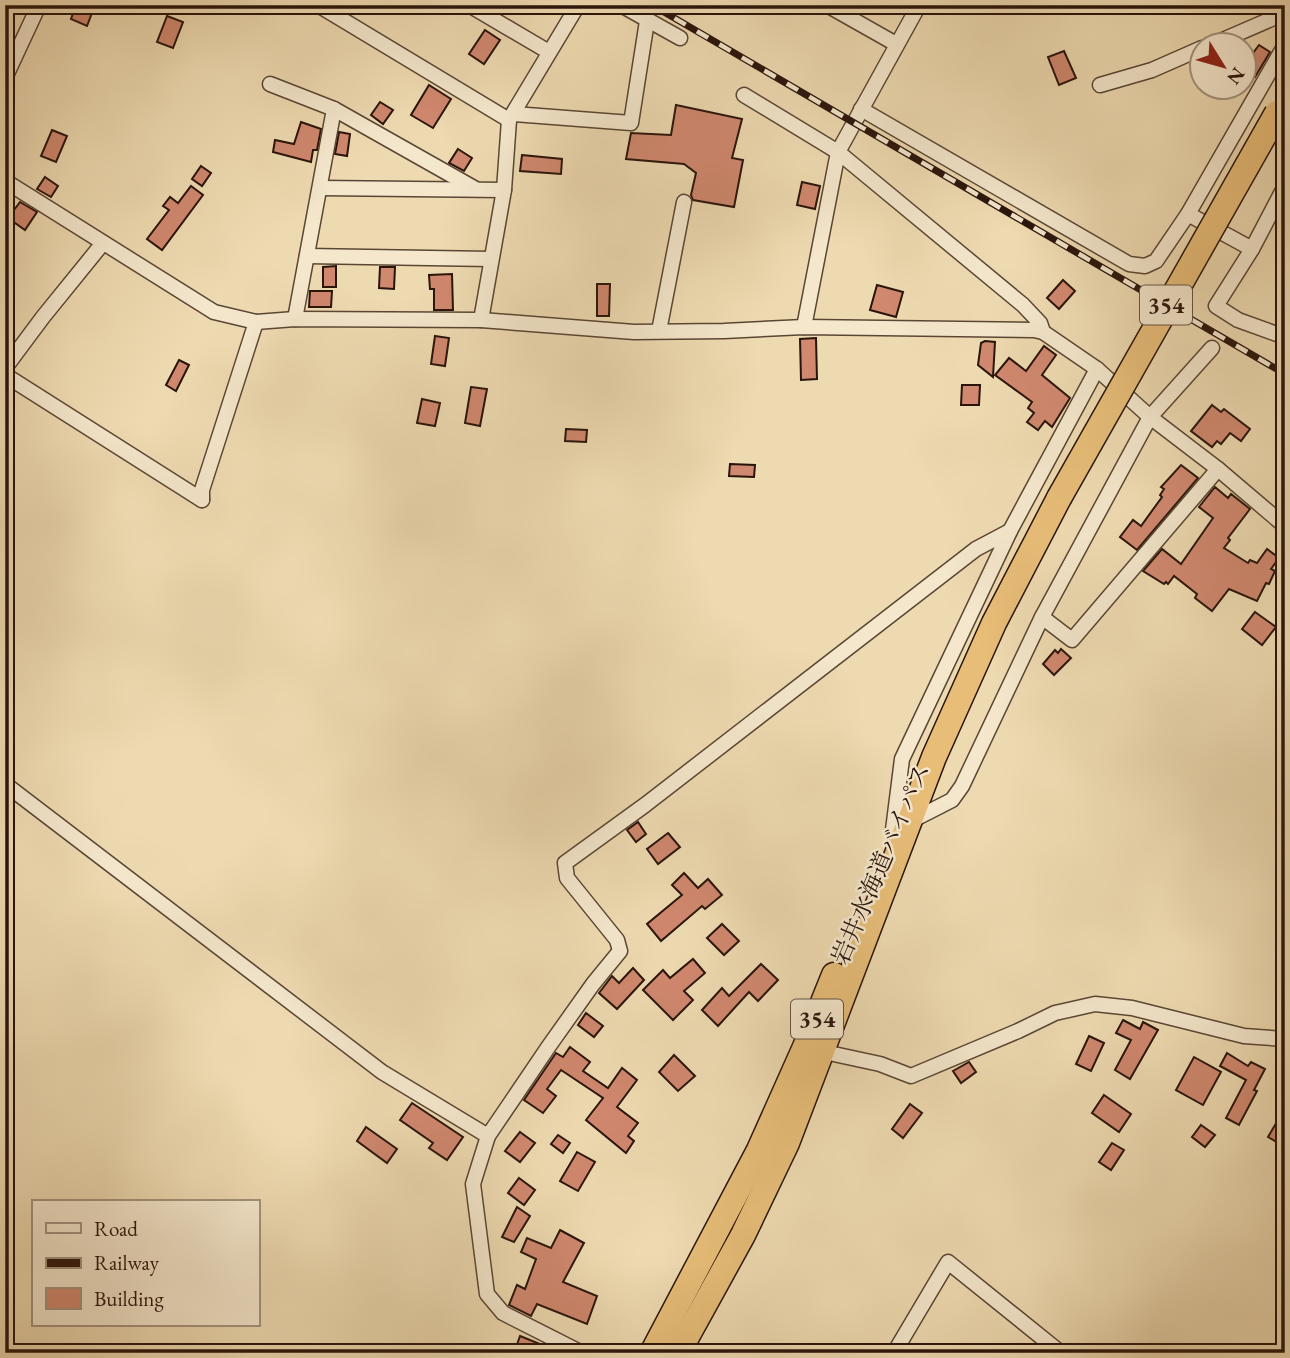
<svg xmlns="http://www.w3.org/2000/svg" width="1290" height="1358" font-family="'EB Garamond','Noto Serif JP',serif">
	<rect width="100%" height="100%" fill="#eedab1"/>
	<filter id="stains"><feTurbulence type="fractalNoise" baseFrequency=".00286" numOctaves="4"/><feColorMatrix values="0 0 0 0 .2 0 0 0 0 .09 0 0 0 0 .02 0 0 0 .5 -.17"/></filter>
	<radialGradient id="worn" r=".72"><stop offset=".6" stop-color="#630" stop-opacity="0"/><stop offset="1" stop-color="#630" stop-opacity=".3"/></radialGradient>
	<g fill="#d0886f" stroke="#29140b" stroke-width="2">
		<path d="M76,5H95L87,26L71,19Z"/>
		<path d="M167,16L183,22L173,48L157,42Z"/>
		<path d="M485,30L500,40L484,64L469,54Z"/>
		<path d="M1259,45L1270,52L1255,77L1244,69V65Z"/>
		<path d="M1064,51L1076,78L1059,85L1048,57Z"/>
		<path d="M429,85L451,99L433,128L411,115Z"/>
		<path d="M380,102L393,110L383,124L371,115Z"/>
		<path d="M676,105L742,119L732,158L743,160L734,207L693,200L691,195L696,173L684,164L626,159L631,133L671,135Z"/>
		<path d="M301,122L321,129L317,150H313L311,162L273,152L275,140L294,144Z"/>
		<path d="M52,130L67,136L56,162L41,156Z"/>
		<path d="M339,132L350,134L347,156L335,154Z"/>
		<path d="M458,149L472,158L464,171L449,163Z"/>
		<path d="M522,155L562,159L561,174L520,171Z"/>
		<path d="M201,166L211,173L202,186L192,179Z"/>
		<path d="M45,177L58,186L51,197L37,189Z"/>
		<path d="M802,182L820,186L815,209L797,205Z"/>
		<path d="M191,186L203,195L162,250L147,239L169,210L163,206L170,197L178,203Z"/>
		<path d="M20,202L37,212L25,230L8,218Z"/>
		<path d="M336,266V287H323V267Z"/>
		<path d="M380,267H395L394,289L379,288Z"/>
		<path d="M452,274L453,310H434V289H430L429,275Z"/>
		<path d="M1063,280L1075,291L1059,309L1047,298Z"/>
		<path d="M597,284H610L609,316H597Z"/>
		<path d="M877,285L903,292L896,317L870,310Z"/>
		<path d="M310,291H332L331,307H309Z"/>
		<path d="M435,336L449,338L445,366L431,364Z"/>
		<path d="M816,338L817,379L801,380L800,339Z"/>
		<path d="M985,341L995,342L993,377L978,365L981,343Z"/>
		<path d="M1044,346L1056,355L1042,375L1070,398L1052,427L1045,421L1038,430L1027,422L1034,413L1028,408L1032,402L995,375L1009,358L1026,371Z"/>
		<path d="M179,360L189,365L176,391L166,385Z"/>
		<path d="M962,385H980L979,405H961Z"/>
		<path d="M471,387L487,389L480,426L465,423Z"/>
		<path d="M422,399L440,403L435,426L417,423Z"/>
		<path d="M1212,405L1221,412L1224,409L1250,429L1241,441L1230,433L1221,444L1217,441L1212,447L1191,431Z"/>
		<path d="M566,429L587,430L586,442L565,441Z"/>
		<path d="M730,464L755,465L754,477L729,476Z"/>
		<path d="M1181,465L1198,478L1137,550L1120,537L1133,520L1141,526L1162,497L1160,495L1164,489L1161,487Z"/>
		<path d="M1215,487L1228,498L1231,494L1250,509L1228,538L1230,540L1224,548L1248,563L1250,560L1257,563L1267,549L1279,558L1271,569L1275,571L1269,584L1266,583L1257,601L1229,589L1212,611L1195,598L1197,594L1174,576L1168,584L1166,582L1164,584L1143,571L1162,549L1181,564L1213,518L1199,507Z"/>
		<path d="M1255,612L1276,627L1262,645L1242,629Z"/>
		<path d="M1061,649L1071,658L1054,675L1043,664L1055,650L1058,653Z"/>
		<path d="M638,822L646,834L636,842L627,830Z"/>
		<path d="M668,833L680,847L658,864L647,849Z"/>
		<path d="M684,873L698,888L708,879L722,895L705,909L702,906L661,941L647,924L682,895L672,885Z"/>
		<path d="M722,924L739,941L724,955L707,938Z"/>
		<path d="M693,959L705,973L684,991L693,1000L673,1020L643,990L663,970L670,978Z"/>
		<path d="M761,964L778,980L758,1001L749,992L718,1026L702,1010L722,988L729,996Z"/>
		<path d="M633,968L644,980L617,1009L599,993L612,976L619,983Z"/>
		<path d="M586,1013L603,1026L594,1037L578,1025Z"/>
		<path d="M1123,1020L1140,1029L1143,1022L1158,1030L1130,1079L1115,1070L1131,1040L1116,1033Z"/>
		<path d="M1089,1036L1104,1043L1091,1071L1076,1064Z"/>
		<path d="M570,1047L590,1062L583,1071L608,1088L622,1068L637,1080L617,1107L638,1123L628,1136L634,1141L626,1153L586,1120L603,1098L561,1070L547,1089L556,1096L543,1113L524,1100L556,1053L563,1057Z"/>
		<path d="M1227,1053L1248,1066L1251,1062L1265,1069L1254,1090L1257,1091L1239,1125L1226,1118L1246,1080L1220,1066Z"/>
		<path d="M674,1055L695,1076L678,1091L659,1072Z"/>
		<path d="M1194,1057L1221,1072L1203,1105L1176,1090Z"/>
		<path d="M969,1062L976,1072L961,1083L953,1071Z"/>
		<path d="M1104,1095L1131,1114L1119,1132L1092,1113Z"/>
		<path d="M412,1103L463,1137L447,1160L429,1148L433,1143L400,1120Z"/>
		<path d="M910,1104L922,1113L903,1138L892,1129Z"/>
		<path d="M1201,1125L1215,1135L1205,1147L1192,1137Z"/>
		<path d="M1275,1125L1285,1130V1147L1268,1137Z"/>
		<path d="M366,1127L397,1149L387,1163L357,1141Z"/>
		<path d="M520,1132L535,1143L520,1162L505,1151Z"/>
		<path d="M558,1135L570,1143L563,1153L551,1144Z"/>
		<path d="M1112,1143L1124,1150L1111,1170L1099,1162Z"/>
		<path d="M577,1152L595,1162L578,1191L560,1181Z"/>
		<path d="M519,1178L535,1190L524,1205L508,1193Z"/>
		<path d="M517,1207L530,1216L514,1242L502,1237Z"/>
		<path d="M560,1230L584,1243L563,1282L597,1296L587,1324L537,1304L531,1316L509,1305L517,1285L525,1289L536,1259L521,1252L527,1238L551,1248Z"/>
		<path d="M520,1336L540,1344L537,1353H514Z"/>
	</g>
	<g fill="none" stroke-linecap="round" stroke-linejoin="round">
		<g stroke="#5a4634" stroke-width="17">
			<g id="street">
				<path d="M318,5L509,120"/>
				<path d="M469,5L549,52"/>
				<path d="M621,5L680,38"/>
				<path d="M827,5L896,44"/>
				<path d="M1209,46L1285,13"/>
				<path d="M5,78L39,5"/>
				<path d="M270,84L334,109L474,188"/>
				<path d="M1100,85L1152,70L1202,48"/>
				<path d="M744,95L838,152L1023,305L1040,323L1043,332"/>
				<path d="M861,109L1129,264L1145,266L1156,261L1188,214L1285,45"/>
				<path d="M514,114L631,123L647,21"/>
				<path d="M5,181L214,312L256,322L295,319L481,320L634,332L724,331L804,327L1034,330L1043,332L1097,369L1150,417L1218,469L1285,526"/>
				<path d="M320,188L504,190"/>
				<path d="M1188,214L1252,249L1285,186"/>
				<path d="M1252,249L1216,306L1238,320L1285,337"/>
				<path d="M307,256L491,259"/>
				<path d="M295,319L334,109"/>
				<path d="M481,320L504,190L509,120L578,5"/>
				<path d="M804,327L838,152L919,5"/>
				<path d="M659,331L684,202"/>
				<path d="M5,368L43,317L103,243"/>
				<path d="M5,375L202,500"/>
				<path d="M202,500V490L256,322"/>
				<path d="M1042,617L1072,640L1218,469"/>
				<path d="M5,784L382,1072L488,1136"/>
				<path d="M909,822L952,800L962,786L1042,617L1150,417L1212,348"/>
				<path d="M893,830L902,759L1010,531L1097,369"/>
				<path d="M815,1050L880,1064L911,1076L1018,1031L1055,1013L1095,1004L1132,1008L1244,1036L1285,1039"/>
				<path d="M582,1353L503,1313L487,1294L473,1184L488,1136L549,1046L593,984L620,951L617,940L567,878L565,863L645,805L976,549L1010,531"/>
				<path d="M894,1353L948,1262L1061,1353"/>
			</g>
		</g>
		<g stroke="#29140b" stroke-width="27">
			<g id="highway">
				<path d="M652,1353L759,1150L805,1047L834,975"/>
				<path d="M678,1353L743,1235L787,1143L934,757L994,623L1059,498"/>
			</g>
		</g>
		<use href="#street" stroke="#f4e7cc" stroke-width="14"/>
		<use href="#highway" stroke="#e7bd78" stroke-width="24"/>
		<g stroke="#29140b" stroke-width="7">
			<path id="rail" d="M652,5L1285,374"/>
		</g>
		<use href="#rail" stroke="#f4e7cc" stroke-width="4.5" stroke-dasharray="13" stroke-linecap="butt"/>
		<g stroke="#29140b" stroke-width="27" stroke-linecap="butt">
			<path id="highway-bridge" d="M1059,498L1277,113"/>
		</g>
		<use href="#highway-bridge" stroke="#e7bd78" stroke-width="24"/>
	</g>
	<g text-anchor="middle" stroke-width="5" stroke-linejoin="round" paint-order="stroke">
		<g fill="#f4e7cc" stroke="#665345" stroke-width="2">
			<rect x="1140" y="285.5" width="52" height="39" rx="5"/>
			<rect x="791" y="999.5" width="52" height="39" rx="5"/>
		</g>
		<g font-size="23" font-weight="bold" fill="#29140b">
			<text x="1166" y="313">354</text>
			<text x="817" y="1027">354</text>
		</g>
		<g font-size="24" fill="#29140b" stroke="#f4e7cc">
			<text transform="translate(881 864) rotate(-67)" y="8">岩井水海道バイパス</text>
		</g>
	</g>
	<rect width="1290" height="1358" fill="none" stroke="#eedab1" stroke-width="28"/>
	<rect x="7" y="7" width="1276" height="1344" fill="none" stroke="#29140b" stroke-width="3.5"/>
	<rect x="14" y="14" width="1262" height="1330" fill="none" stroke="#29140b" stroke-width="2"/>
	<rect x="32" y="1200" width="228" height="126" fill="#f4e7cc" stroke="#a3937f" stroke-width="2"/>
	<rect x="46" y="1223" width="35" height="10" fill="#f4e7cc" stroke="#a3937f" stroke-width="2"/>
	<text x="94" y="1236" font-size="21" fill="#29140b">Road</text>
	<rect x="46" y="1258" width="35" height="10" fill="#29140b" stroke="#a3937f" stroke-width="2"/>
	<text x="94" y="1270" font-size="21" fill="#29140b">Railway</text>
	<rect x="46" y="1288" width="35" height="21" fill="#d0886f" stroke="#a3937f" stroke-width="2"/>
	<text x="94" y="1306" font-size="21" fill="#29140b">Building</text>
	<g transform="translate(1223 66) rotate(127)"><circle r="33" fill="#f4e7cc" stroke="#a3937f" stroke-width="2"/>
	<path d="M0-5L12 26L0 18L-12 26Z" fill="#8f2418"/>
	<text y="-10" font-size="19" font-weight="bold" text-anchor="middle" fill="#29140b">N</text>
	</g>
	<rect width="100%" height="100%" filter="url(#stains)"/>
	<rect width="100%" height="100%" fill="url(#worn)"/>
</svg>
